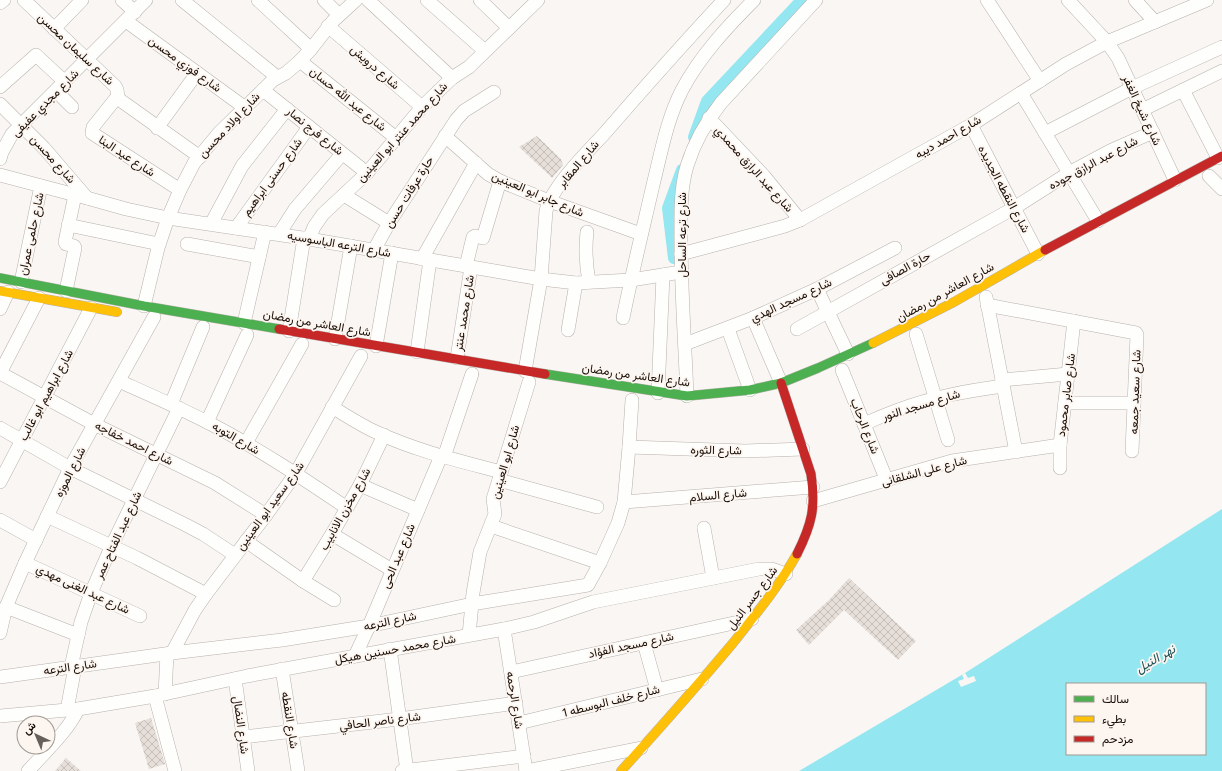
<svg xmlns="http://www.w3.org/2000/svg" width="1222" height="771" font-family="'Fira Sans Condensed',Vazirmatn,sans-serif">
	<defs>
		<pattern id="building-cross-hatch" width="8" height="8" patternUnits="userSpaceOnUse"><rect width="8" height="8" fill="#e6dfd9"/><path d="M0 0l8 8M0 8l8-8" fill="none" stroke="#c5beb9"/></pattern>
	</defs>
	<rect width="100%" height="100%" fill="#f9f6f3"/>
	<path fill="#94e7f0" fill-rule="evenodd" d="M1222,509V771H799L965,673ZM1067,684H1205V754H1067Z"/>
	<path fill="#f9f6f3" d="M965,673L968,678L974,676L976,681L961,687L958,681L964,679L962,675Z"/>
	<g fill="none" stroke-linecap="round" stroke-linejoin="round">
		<g stroke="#94e7f0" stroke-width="12">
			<path d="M694,137L707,101L802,0"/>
			<path d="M674,258L668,208L682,170"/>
		</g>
	</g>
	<g fill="url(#building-cross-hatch)">
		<path d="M537,136L561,159L563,165L552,178L519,147Z"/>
		<path d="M849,578L916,641L898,660L844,610L809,645L796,630L829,600Z"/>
		<path d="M151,718L165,764L149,769L135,723Z"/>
		<path d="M66,758L81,771H55Z"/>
	</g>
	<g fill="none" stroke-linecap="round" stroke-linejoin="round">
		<g stroke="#b8b1ac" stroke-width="14">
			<g id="street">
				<path d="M24,0L115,86C119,91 116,96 120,100L200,157"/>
				<path d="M122,0L135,12"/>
				<path d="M182,0L277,77"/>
				<path d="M258,0L311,49"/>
				<path d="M324,0L339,15"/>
				<path d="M368,0L452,78"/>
				<path d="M427,0L485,51"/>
				<path d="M480,0L509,28"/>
				<path d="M987,0L1040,81"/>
				<path d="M1068,0L1107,42L1118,58L1175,180"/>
				<path d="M1135,0L1155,22"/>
				<path d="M0,3L4,0"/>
				<path d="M126,21L244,107"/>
				<path d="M328,26L422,107"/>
				<path d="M54,29L82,0"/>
				<path d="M300,61L396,138"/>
				<path d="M0,87L36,55L65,82"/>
				<path d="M263,90L367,173"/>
				<path d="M1183,90L1218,158"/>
				<path d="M56,91L72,107"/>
				<path d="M1021,93L1098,221"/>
				<path d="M117,97L93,127L92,133L180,190"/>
				<path d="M0,104L44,148L87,198"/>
				<path d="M1142,110L1222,71"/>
				<path d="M709,118L764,176L800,220"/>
				<path d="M971,125L1038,254"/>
				<path d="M157,128L197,73"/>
				<path d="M1045,133L1132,88L1222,47"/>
				<path d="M445,136L488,174L500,181L549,201L641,234"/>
				<path d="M0,159L2,152L12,134L146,0"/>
				<path d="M0,175L87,198L126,209L168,218L309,239L541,279L576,283L631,280L681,272"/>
				<path d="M1209,176L1222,189"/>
				<path d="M344,195L389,223"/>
				<path d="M211,224L242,166L287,109"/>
				<path d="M68,225L159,244"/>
				<path d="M236,228L309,127"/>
				<path d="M587,232C585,249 586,265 589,282"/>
				<path d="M279,234L295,209L342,154"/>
				<path d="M309,239L314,227L323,214L367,173L422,107L452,78L469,67L538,0"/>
				<path d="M187,244L259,257"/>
				<path d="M374,250L389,223L456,120L464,111L494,92"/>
				<path d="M681,254L785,226L800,220L971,125L1066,64L1107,42L1207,0"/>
				<path d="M422,259L476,163"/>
				<path d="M466,266L473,237L475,236L483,238L500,181"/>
				<path d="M21,282L41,186"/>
				<path d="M817,289L848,354"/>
				<path d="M66,291L75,248L74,246L66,244L65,242L75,195"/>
				<path d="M986,297L1016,452"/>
				<path d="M987,305L1136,333L1137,335L1132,451"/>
				<path d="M144,306L158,248L168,218L180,190L194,163L219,133L263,90L273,80L286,73L300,61L311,49L333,21L356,0"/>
				<path d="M0,309L8,292"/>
				<path d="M623,318C632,273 643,229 653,185C661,153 667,119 682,90C700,56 727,27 754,0"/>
				<path d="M753,318L781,383"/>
				<path d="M244,323L265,232"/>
				<path d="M728,329L750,390"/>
				<path d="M797,329L1014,208L1069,173L1110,151L1153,132"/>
				<path d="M568,330L576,283"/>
				<path d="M289,331L304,238"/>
				<path d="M916,334L948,440"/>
				<path d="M335,339L351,246"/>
				<path d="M685,344L753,318L817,289L895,248"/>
				<path d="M376,346L392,253"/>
				<path d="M417,352L430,260"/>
				<path d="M457,358L471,267"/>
				<path d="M842,370L887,481"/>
				<path d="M525,371L541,279L546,211C551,188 587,152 604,134C643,89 683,44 724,0"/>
				<path d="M0,373L94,424L215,483L266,515"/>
				<path d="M0,373L39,298"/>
				<path d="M1002,380L1068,374"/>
				<path d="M119,381C148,394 178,407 207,422C256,447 301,477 347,508"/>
				<path d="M658,393L663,275"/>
				<path d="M687,396C685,344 681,291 681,238C681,214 680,190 687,166C694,143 706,122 721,103L816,0"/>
				<path d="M1065,403H1134"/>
				<path d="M171,404L203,327"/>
				<path d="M332,407C347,416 362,426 378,433C417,451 460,461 501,472"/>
				<path d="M207,422L247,335"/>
				<path d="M864,424C875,419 887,414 898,410C932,397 967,391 1003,386"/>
				<path d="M0,428L70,468L186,525L203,534L235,555"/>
				<path d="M246,443L302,344"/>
				<path d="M629,447L745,451L803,449"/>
				<path d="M444,457L472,374"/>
				<path d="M1060,468V445L1074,321"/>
				<path d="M499,480L597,507"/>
				<path d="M0,482L91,308"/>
				<path d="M360,485L418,510"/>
				<path d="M813,501L952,461L1060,445"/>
				<path d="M624,502L813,487"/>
				<path d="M47,516L137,558L206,594"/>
				<path d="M0,520L36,540"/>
				<path d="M491,526L600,563"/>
				<path d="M704,528L713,578"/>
				<path d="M332,534L392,570"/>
				<path d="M246,541L303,581L334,600"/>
				<path d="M25,563L140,616"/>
				<path d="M303,581L332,534L360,485L384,435"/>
				<path d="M6,607L78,635"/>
				<path d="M504,629L526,771"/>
				<path d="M0,633L6,607L25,563L70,468L154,317"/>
				<path d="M469,635L473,593L480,552L495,514L493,499L529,382"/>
				<path d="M644,643L657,690"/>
				<path d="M390,649L407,771"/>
				<path d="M172,653L195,610L206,594L266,515L296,473L361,356"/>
				<path d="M355,656L369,626L441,456"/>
				<path d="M71,667L81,622L91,593L112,545L179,408"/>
				<path d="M282,669L298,771"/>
				<path d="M511,672L752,619"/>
				<path d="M0,677L172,653L282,640L369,626L472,604L588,585L600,563L618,523L624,502L629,447L632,400"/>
				<path d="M235,679L248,771"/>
				<path d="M165,694L167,654"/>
				<path d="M155,696L175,771"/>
				<path d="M67,710L75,667"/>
				<path d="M0,716L78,709L155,696L247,676L504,629L534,622L593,602L759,569H772L786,574"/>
				<path d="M519,723L702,679"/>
				<path d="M243,737L399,719L516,703"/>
				<path d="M28,771C44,753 69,730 78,709"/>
				<path d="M402,771L524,756"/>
				<path d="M526,771L641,748"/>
			</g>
		</g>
		<g stroke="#b8b1ac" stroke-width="10">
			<g id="fast">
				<path d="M0,278L144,306L279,329"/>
				<path d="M545,374L687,396L750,390L781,383L818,368L873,343"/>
			</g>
		</g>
		<g stroke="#b8b1ac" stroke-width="10">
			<g id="slow">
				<path d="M0,291L117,312"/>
				<path d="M873,343L954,302L1045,250"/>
				<path d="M621,771C659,729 697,686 733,643C756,614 779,586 797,554"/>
			</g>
		</g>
		<g stroke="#b8b1ac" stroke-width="10">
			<g id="jam">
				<path d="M1045,250L1222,156"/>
				<path d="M279,329L545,374"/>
				<path d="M781,383L811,474C816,507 812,524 797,554"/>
			</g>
		</g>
		<use href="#street" stroke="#fefefd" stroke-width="13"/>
		<use href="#fast" stroke="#4caf50" stroke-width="9"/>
		<use href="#slow" stroke="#ffc107" stroke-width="9"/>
		<use href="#jam" stroke="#c62828" stroke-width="9"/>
	</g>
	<g text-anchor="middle" stroke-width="3.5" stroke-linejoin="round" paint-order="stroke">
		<g font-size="12" fill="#190e06" stroke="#fcf5f0">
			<text transform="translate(76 49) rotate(43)" y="4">شارع سليمان محسن</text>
			<text transform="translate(185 64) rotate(36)" y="4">شارع فوزي محسن</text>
			<text transform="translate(375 67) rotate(41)" y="4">شارع درويش</text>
			<text transform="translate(348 99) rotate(39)" y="4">شارع عبد الله حسان</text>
			<text transform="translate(45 103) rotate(-45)" y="4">شارع مجدي عفيفى</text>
			<text transform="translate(1142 110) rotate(65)" y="4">شارع شيخ الغفر</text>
			<text transform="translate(229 125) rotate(-47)" y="4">شارع اولاد محسن</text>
			<text transform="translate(315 131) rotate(39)" y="4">شارع فرج نصار</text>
			<text transform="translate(402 132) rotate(-48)" y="4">شارع محمد عنتر ابو العينين</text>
			<text transform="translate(948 137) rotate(-30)" y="4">شارع احمد ديبه</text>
			<text transform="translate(127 156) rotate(33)" y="4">شارع عيد البنا</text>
			<text transform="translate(53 159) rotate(48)" y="4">شارع محسن</text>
			<text transform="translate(1093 163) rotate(-28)" y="4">شارع عبد الرازق جوده</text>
			<text transform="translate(578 164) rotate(-50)" y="4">شارع المقابر</text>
			<text transform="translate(754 169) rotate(48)" y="4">شارع عبد الرازق محمدي</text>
			<text transform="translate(272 177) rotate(-54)" y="4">شارع حسنى ابراهيم</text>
			<text transform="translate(1004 189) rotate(62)" y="4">شارع النقطه الجديده</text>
			<text transform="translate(409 192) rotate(-58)" y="4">حارة عرفات حسن</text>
			<text transform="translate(538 194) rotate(23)" y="4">شارع جابر ابو العينين</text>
			<text transform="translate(31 234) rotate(-78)" y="4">شارع حلمى عمران</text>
			<text transform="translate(682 235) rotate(-90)" y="4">شارع ترعه الساحل</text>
			<text transform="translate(339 244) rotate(10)" y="4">شارع الترعه الباسوسيه</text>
			<text transform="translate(905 268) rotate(-29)" y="4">حارة الصافى</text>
			<text transform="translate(945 292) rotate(-29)" y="4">شارع العاشر من رمضان</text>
			<text transform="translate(791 300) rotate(-25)" y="4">شارع مسجد الهدي</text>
			<text transform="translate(464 313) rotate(-81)" y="4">شارع محمد عنتر</text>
			<text transform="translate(317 323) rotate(10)" y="4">شارع العاشر من رمضان</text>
			<text transform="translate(636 375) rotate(8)" y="4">شارع العاشر من رمضان</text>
			<text transform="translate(1135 392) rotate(-88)" y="4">شارع سعيد جمعه</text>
			<text transform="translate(46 395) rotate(-62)" y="4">شارع ابراهيم ابو غالب</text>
			<text transform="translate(1066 395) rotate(-83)" y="4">شارع صابر محمود</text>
			<text transform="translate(921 405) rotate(-17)" y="4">شارع مسجد النور</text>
			<text transform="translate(865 426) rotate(68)" y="4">شارع الرحاب</text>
			<text transform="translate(236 438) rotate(30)" y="4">شارع التوبه</text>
			<text transform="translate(134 443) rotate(26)" y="4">شارع احمد خفاجه</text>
			<text transform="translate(716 450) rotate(1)" y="4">شارع الثوره</text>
			<text transform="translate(505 462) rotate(-74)" y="4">شارع ابو العينين</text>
			<text transform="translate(924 471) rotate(-15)" y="4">شارع على الشلقانى</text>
			<text transform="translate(70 472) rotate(-63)" y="4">شارع الموزه</text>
			<text transform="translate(718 495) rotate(-5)" y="4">شارع السلام</text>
			<text transform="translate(270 506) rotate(-54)" y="4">شارع سعيد ابو العينين</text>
			<text transform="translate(345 509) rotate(-61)" y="4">شارع مخزن الانابيب</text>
			<text transform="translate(118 535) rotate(-65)" y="4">شارع عبد الفتاح عمر</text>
			<text transform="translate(398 556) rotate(-67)" y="4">شارع عبد الحى</text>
			<text transform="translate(83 589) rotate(25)" y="4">شارع عبد الغنى مهدي</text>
			<text transform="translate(752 598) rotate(-53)" y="4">شارع جسر النيل</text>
			<text transform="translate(390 621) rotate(-12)" y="4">شارع الترعه</text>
			<text transform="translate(631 645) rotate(-12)" y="4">شارع مسجد الفؤاد</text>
			<text transform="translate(395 649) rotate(-10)" y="4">شارع محمد حسنين هيكل</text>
			<text transform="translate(70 667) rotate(-8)" y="4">شارع الترعه</text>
			<text transform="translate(515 700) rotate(81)" y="4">شارع الرحمه</text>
			<text transform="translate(611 701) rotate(-14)" y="4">شارع خلف البوسطه 1</text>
			<text transform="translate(290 720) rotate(81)" y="4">شارع النقطه</text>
			<text transform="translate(380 721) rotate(-7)" y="4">شارع ناصر الحافي</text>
			<text transform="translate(241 725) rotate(82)" y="4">شارع النضال</text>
		</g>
		<g font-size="13" font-style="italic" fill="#1e5258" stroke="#fcf5f0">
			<text transform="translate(1155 658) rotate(-30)" y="5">نهر النيل</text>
		</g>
	</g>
	<rect x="1066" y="683" width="140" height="72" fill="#fcf5f0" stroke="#a19992"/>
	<rect x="1074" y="696" width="20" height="6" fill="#4caf50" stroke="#a19992"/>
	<text x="1102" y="703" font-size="12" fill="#190e06">سالك</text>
	<rect x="1074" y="716" width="20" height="6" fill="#ffc107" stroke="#a19992"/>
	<text x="1102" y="723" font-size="12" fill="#190e06">بطيء</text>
	<rect x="1074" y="736" width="20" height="6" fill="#c62828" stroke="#a19992"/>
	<text x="1102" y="743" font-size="12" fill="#190e06">مزدحم</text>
	<g transform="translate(36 735) rotate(316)"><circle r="19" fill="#fcf5f0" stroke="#a19992"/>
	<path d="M0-3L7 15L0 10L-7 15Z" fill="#675f59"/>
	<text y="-6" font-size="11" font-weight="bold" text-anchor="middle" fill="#190e06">ش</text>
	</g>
</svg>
